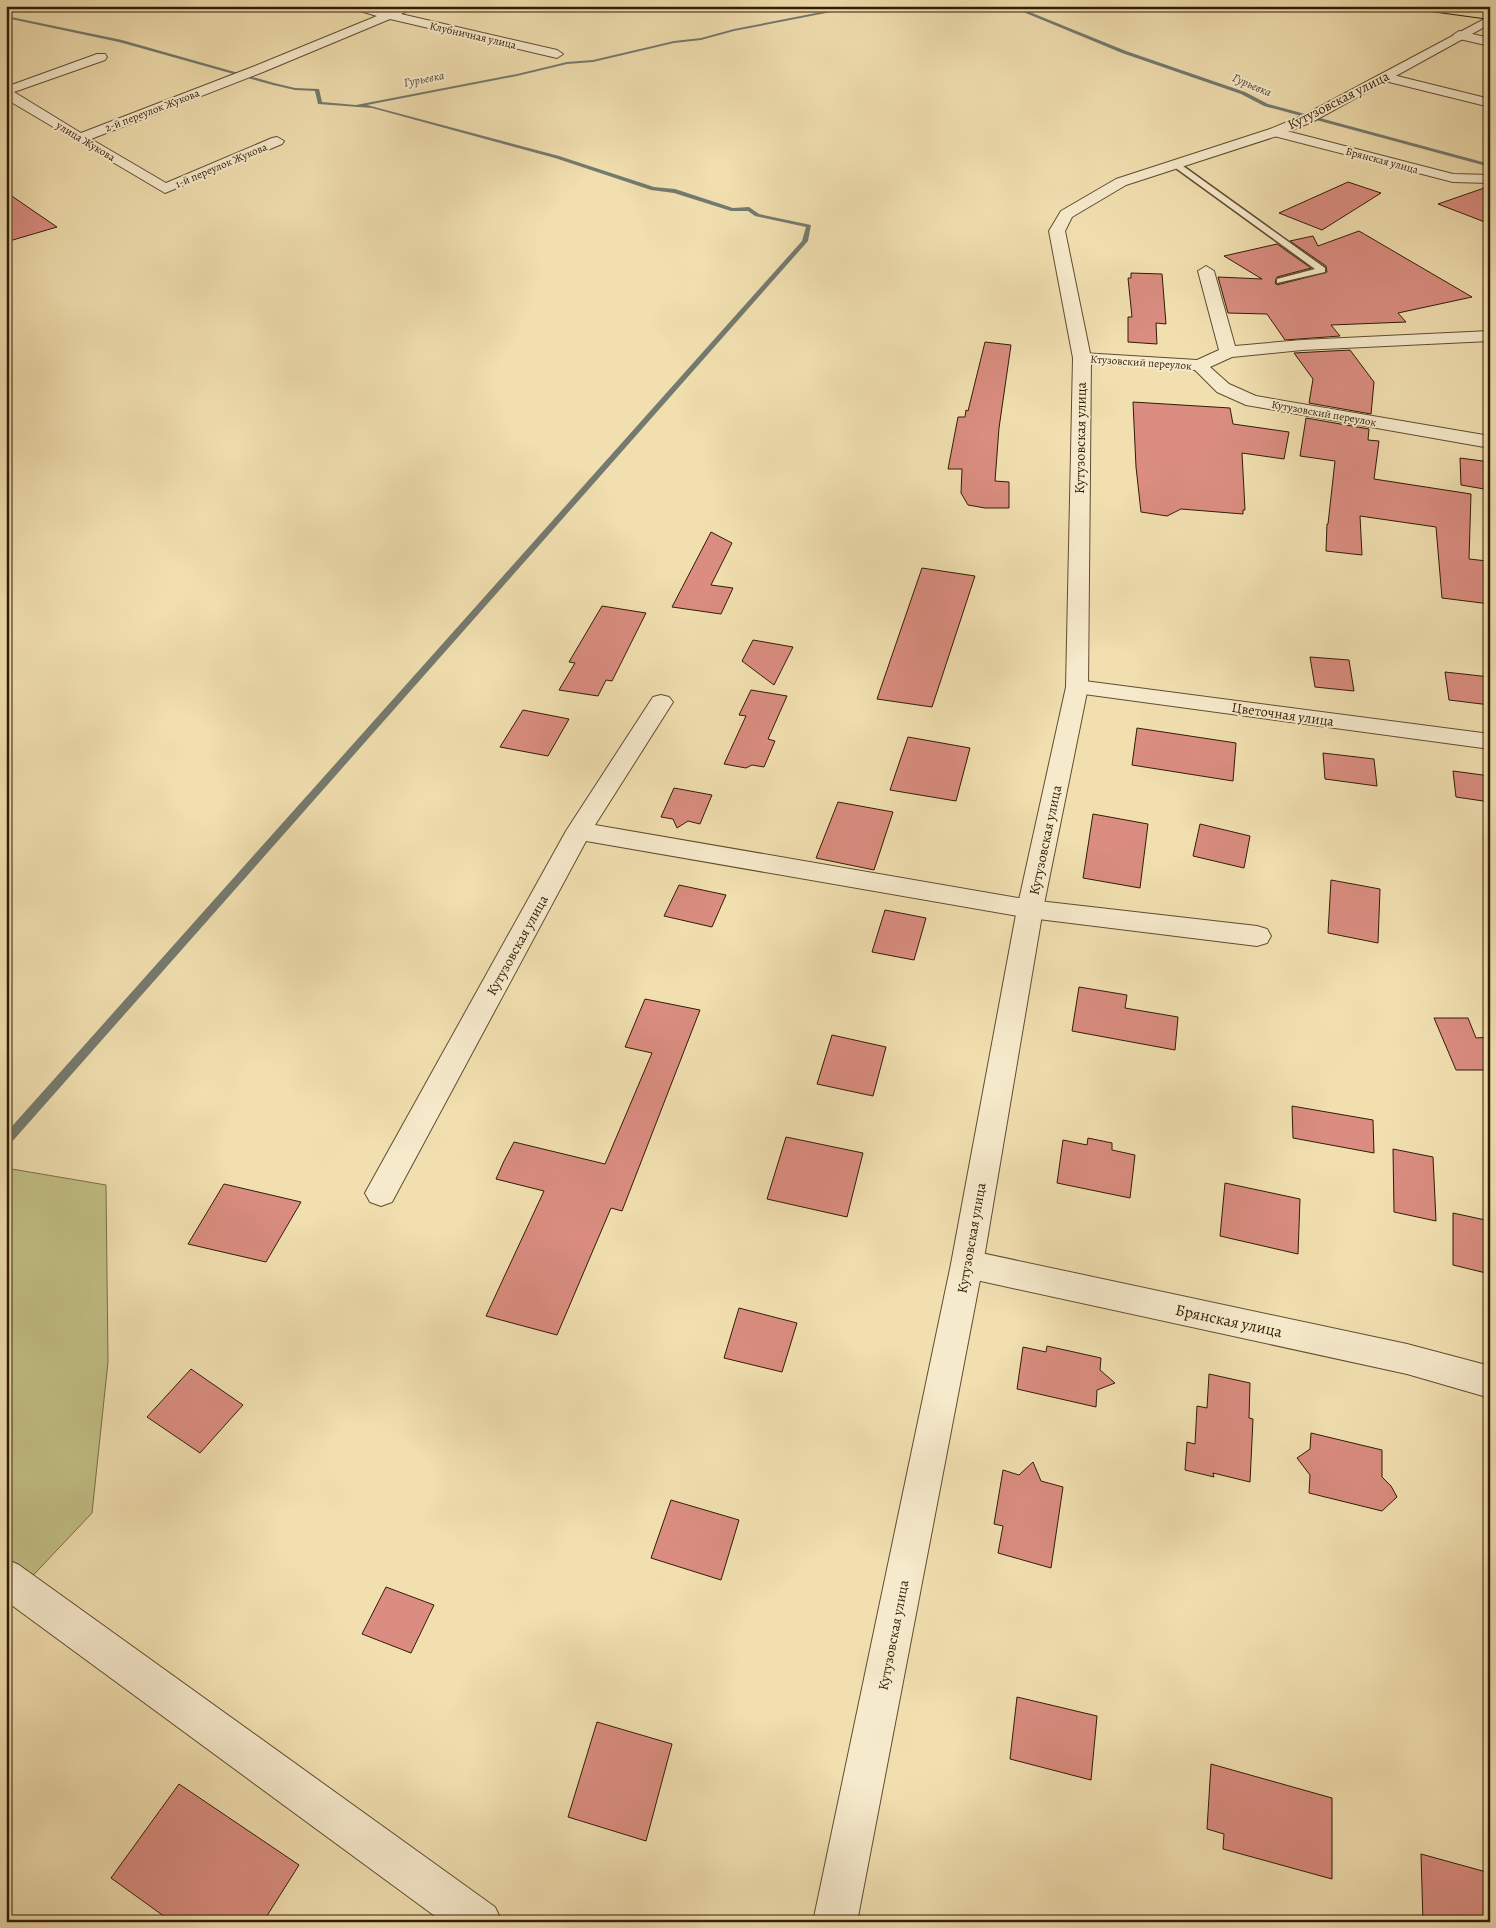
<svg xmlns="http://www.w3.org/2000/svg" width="1496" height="1928" font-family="Alegreya,serif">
	<rect width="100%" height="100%" fill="#f1dfb0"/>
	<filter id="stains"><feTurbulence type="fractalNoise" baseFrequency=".004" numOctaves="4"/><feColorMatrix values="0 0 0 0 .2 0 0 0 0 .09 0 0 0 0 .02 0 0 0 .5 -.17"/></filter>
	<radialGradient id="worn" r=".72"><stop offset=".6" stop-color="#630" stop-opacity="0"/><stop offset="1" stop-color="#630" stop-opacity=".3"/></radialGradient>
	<path fill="#c2c086" stroke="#7a6e45" d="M6,1168L106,1185L108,1362L92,1513L6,1604Z"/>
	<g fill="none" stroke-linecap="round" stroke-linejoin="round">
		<g fill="#747a6f" fill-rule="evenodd">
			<path d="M852,6H862L734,31L701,40L674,43L593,62L567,64L517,76L367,105L559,156L654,187L675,189L733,208L749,207L759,214L811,225L808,241L10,1144L6,1145V1133L802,241L806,227L755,216L748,211H731L674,193L651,190L555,158L372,108L318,104L315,91L295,90L273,85L119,42L6,18V16L122,40L274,83L295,88L319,89L322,102L356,105L517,74L567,62L593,60L674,41L701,38L734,29Z"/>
			<path d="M1009,6H1015L1126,51L1245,92L1268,104L1490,164V167L1264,106L1241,94L1122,53Z"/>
		</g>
	</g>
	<g fill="#da8d80" stroke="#311c04">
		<path d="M1348,182L1381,193L1322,230L1279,213Z"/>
		<path d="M1490,186V224L1438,204Z"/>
		<path d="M6,192L35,212L57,227L6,242Z"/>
		<path d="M1359,231L1472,297L1398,313L1406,322L1331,325L1340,336L1285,340L1267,314L1228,313L1218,277L1262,279L1224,256L1277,244L1311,268L1277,277L1275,283L1277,285L1327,272L1326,266L1290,241L1313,236L1318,246Z"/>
		<path d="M1131,273L1162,274L1166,324L1156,323L1157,344L1128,342V317H1132L1128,278H1131Z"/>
		<path d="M985,342L1011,345L999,428L995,481L1009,482V508H985L968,505L961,493L962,469H948L958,417H965L966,410L968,411Z"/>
		<path d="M1350,350L1374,382L1371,414L1309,403L1313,379L1294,353Z"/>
		<path d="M1133,402L1230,408L1233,424L1289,432L1284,459L1242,453L1245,510H1243V514L1181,509L1167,516L1141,512L1136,467Z"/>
		<path d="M1306,418L1369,429L1368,440L1379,441L1374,479L1471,494L1469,559L1487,561L1490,604L1442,598L1436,527L1360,516L1362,555L1326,551L1327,524H1328L1335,461L1300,456Z"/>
		<path d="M1460,458L1490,462V490L1461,485Z"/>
		<path d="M711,532L732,543L711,585L733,588L721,614L672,607Z"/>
		<path d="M922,568L975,576L932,707L877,699Z"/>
		<path d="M602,606L646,613L612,681L606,680L598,696L559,690L575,663L569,662Z"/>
		<path d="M753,640L793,647L774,685L742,661Z"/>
		<path d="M1310,657L1349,660L1354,691L1315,687Z"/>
		<path d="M1445,672L1490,677V705L1449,700Z"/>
		<path d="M751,690L787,696L768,739L775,741L764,767L752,765L746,768L724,764L746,716L739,715Z"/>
		<path d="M523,710L569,719L548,756L500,747Z"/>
		<path d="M1137,728L1236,743L1233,781L1132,765Z"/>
		<path d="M908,737L970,748L956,801L890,790Z"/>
		<path d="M1323,753L1374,759L1377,786L1325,779Z"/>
		<path d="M1453,771L1490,776V802L1456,797Z"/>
		<path d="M674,788L712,795L700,824L688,821L677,828L673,819L661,817Z"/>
		<path d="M838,802L893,812L874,870L816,858Z"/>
		<path d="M1093,814L1148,824L1140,888L1083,878Z"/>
		<path d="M1200,824L1250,836L1244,868L1193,856Z"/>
		<path d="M1331,880L1380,889L1378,943L1328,933Z"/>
		<path d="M679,885L726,895L712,927L664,916Z"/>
		<path d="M885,910L926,918L914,960L872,952Z"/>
		<path d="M1079,987L1127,995L1125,1008L1178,1017L1175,1050L1072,1031Z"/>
		<path d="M645,999L700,1010L622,1211L611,1208L557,1335L486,1316L544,1191L496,1179L504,1161L514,1142L605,1164L652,1053L625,1047Z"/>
		<path d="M1434,1018H1468L1476,1038L1490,1037V1070H1456Z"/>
		<path d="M832,1035L886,1047L873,1096L817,1084Z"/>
		<path d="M1292,1106L1373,1120L1374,1153L1293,1138Z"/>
		<path d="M786,1137L863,1153L847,1217L767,1199Z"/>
		<path d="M1088,1138L1112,1143V1150L1135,1155L1130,1198L1057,1183L1063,1140L1087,1145Z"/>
		<path d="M1393,1149L1433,1157L1436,1221L1394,1212Z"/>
		<path d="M1225,1183L1300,1199L1298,1254L1220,1236Z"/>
		<path d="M224,1184L301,1202L266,1262L188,1244Z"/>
		<path d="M1453,1213L1490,1221V1274L1453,1265Z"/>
		<path d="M739,1308L797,1323L782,1372L724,1358Z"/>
		<path d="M1047,1346L1101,1358L1100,1370L1115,1383L1097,1390L1096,1407L1017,1389L1023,1347L1046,1352Z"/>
		<path d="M191,1369L243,1405L200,1453L147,1417Z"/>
		<path d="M1209,1374L1250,1383L1249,1418L1253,1419L1250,1482L1213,1473L1214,1477L1185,1470L1187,1442L1195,1444L1197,1406L1207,1408Z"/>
		<path d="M1311,1433L1382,1450V1477L1391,1486L1397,1497L1382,1511L1309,1493L1310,1475L1297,1458L1310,1449Z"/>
		<path d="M1033,1462L1041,1481L1063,1487L1051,1568L998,1553L1003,1526L994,1524L1003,1470L1019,1475Z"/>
		<path d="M671,1500L739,1520L721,1580L651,1558Z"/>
		<path d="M386,1587L434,1605L411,1653L362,1634Z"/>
		<path d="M1017,1697L1097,1716L1091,1780L1010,1759Z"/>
		<path d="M597,1722L672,1744L646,1841L568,1817Z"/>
		<path d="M1211,1764L1332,1798V1879L1223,1849L1224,1834L1207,1829Z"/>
		<path d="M179,1784L299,1865L263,1922H172L111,1878Z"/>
		<path d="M1421,1854L1490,1873V1922H1423Z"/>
	</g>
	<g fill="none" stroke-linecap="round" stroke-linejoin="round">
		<g stroke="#614d2f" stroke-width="3">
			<path id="service" d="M1176,161L1325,268V272L1277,283V279L1315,269L1173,166L1172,164Z"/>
		</g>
		<g stroke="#614d2f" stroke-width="2">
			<g id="minor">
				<path d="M343,6H365L388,11L400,6H417L401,14L557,50L563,54L557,58L390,19L263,72L91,139L166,183L272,138L277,137L284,141L282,144L165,193L6,99V87L97,54H105L107,57L105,60L14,92L81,133L255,66L377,16Z"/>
				<path d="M1459,31L1490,38V46L1455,38L1453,35Z"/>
				<path d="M1385,73L1490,99V107L1381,80L1379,77Z"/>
				<path d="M1275,128L1453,174L1490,175V183L1453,182L1270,135L1268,132Z"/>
				<path d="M1206,266L1214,271L1235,346L1302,340L1490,331V341L1302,350L1232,357L1210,367L1229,384L1256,396L1490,436V448L1246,405L1217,392L1195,370L1076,362L1073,358L1076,354L1082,353L1197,360L1219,350L1198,271Z"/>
				<path d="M1077,680L1490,734V749L1069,692L1066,687L1069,682Z"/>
				<path d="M661,695L669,697L673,702L595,825L1030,900L1257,926L1267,929L1271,936L1267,943L1257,946L1030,918L586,841L392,1202L381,1206L370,1202L365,1193L370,1184L566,831L653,697Z"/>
				<path d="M967,1250L1407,1344L1490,1366V1398L1407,1374L967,1278L956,1274L951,1264L956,1254Z"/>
				<path d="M6,1559L19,1565L495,1907L502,1922H443L6,1601Z"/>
			</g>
		</g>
		<g stroke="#614d2f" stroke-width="2">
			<path id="tertiary" d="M1490,16V24L1314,121L1280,135L1126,185L1072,217L1065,231L1091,358L1088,687L1043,909L983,1264L857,1922H813L951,1264L1017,909L1066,687L1073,358L1049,231L1061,211L1116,179L1270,129L1304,115Z"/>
		</g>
		<g stroke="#311c04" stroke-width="2">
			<path id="primary" d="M1410,6H1444L1490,12V19L1416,9Z"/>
		</g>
		<use href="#service" fill="#f6eacc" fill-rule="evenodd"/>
		<use href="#minor" fill="#f6eacc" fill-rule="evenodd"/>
		<use href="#tertiary" fill="#f6eacc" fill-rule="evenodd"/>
		<use href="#primary" fill="#f1dfb0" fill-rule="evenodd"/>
	</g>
	<g text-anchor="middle" stroke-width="4" stroke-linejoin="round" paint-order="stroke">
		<g font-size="11" fill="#311c04" stroke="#f6eacc">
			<text transform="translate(473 35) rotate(13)" y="4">Клубничная улица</text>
			<text transform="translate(152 110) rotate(-21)" y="4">2-й переулок Жукова</text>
			<text transform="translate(86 141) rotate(31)" y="4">улица Жукова</text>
			<text transform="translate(1382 160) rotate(15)" y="4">Брянская улица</text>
			<text transform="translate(221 165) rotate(-23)" y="4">1-й переулок Жукова</text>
			<text transform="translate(1141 362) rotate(4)" y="4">Ктузовский переулок</text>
			<text transform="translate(1324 413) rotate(10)" y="4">Кутузовский переулок</text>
		</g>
		<g font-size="12" font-style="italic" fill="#534b3a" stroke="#f6eacc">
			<text transform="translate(424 79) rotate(-11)" y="4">Гурьевка</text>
			<text transform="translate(1252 85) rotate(23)" y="4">Гурьевка</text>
		</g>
		<g font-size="14" fill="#311c04" stroke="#f6eacc">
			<text transform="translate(1338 100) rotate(-27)" y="5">Кутузовская улица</text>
			<text transform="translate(1080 438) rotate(-89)" y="5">Кутузовская улица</text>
			<text transform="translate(1283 714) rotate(8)" y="5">Цветочная улица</text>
			<text transform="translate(1045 840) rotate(-78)" y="5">Кутузовская улица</text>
			<text transform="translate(517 945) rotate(-61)" y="5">Кутузовская улица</text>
			<text transform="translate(971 1238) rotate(-80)" y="5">Кутузовская улица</text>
			<text transform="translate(893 1635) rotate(-79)" y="5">Кутузовская улица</text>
		</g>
		<g font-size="16" fill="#311c04" stroke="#f6eacc">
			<text transform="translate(1229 1320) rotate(12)" y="6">Брянская улица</text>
		</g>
	</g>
	<rect width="1496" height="1928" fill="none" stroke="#f1dfb0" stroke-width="25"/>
	<rect x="8" y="8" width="1481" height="1913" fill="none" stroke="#311c04" stroke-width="2.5"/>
	<rect x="12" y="12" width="1471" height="1903" fill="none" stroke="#311c04"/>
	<rect width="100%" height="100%" filter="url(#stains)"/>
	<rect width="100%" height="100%" fill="url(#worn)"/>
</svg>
